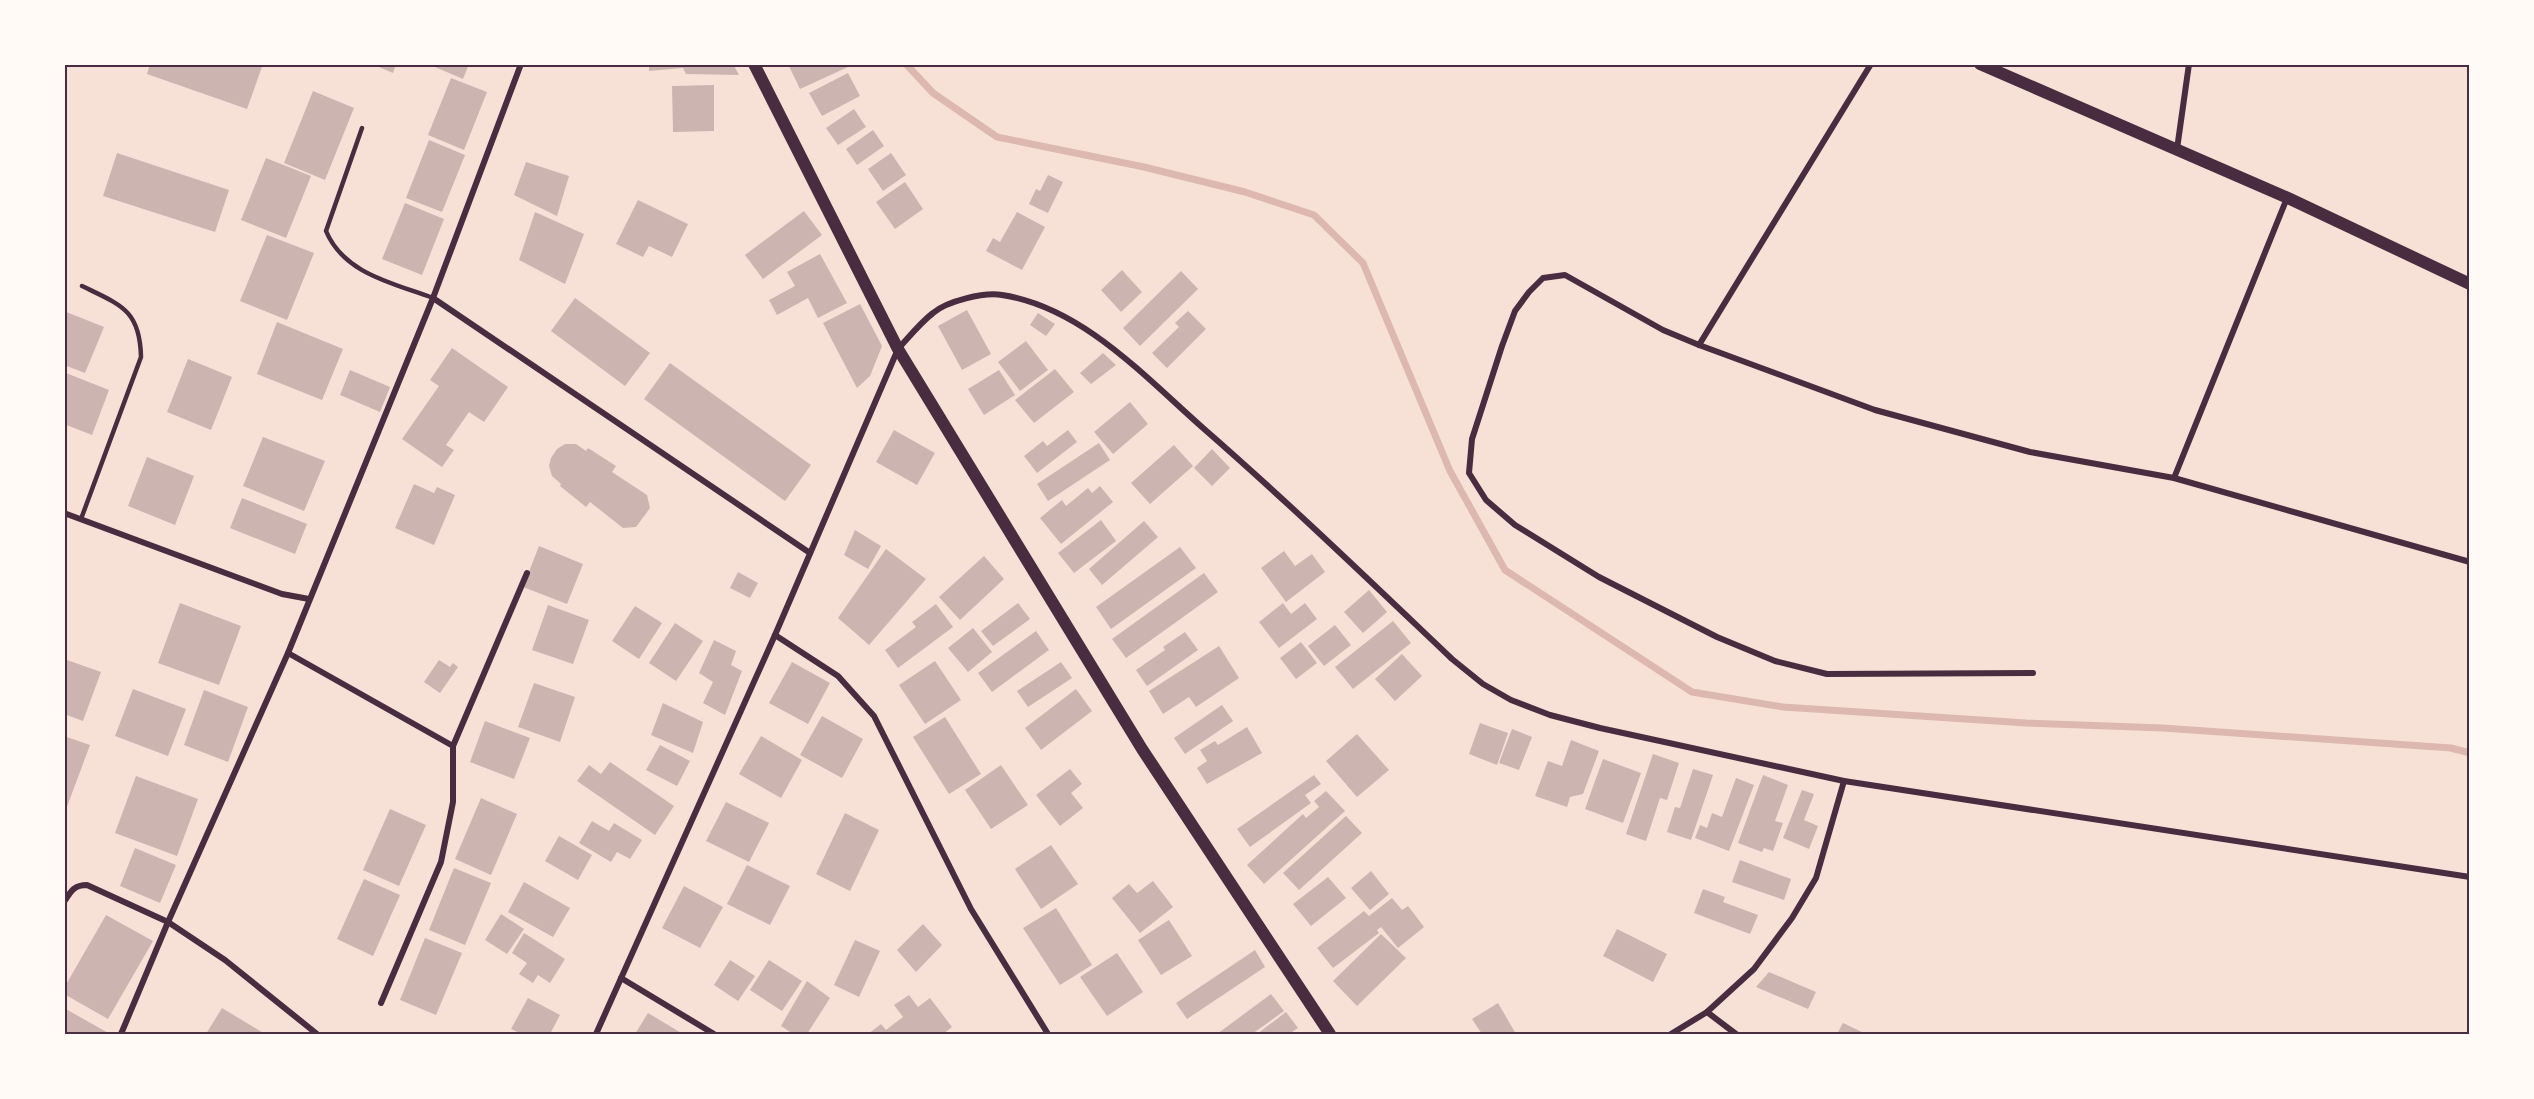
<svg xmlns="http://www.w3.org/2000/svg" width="2534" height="1099" font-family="'Zilla Slab',serif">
	<rect width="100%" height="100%" fill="#f7e1d7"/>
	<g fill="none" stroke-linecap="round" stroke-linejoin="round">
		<path stroke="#dcb8b0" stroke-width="7" d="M906,64L933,93L997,137L1144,167L1245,192L1314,215L1363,263L1450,471L1505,570L1692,692L1783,707L2026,723L2163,728L2451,748L2470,753"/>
	</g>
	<g fill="#ccb4b1">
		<path d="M150,64H263L247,109L147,74Z"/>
		<path d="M372,64H396L393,73Z"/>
		<path d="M428,64H469L463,79Z"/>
		<path d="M649,64H733L739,75L686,74L683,68L649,71Z"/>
		<path d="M788,64H847L848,67L800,89Z"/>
		<path d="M848,73L860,96L822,116L809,93Z"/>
		<path d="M451,78L487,92L464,150L428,135Z"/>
		<path d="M714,85V131L673,132L672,86Z"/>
		<path d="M313,91L354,108L325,180L284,163Z"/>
		<path d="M854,109L866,127L838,145L826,128Z"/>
		<path d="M873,130L884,146L857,165L846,149Z"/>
		<path d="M429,140L465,155L442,212L406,198Z"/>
		<path d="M117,153L229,190L215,232L103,196Z"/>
		<path d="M891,153L906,175L883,191L868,169Z"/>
		<path d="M266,158L311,176L286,238L241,220Z"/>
		<path d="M526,162L569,176L557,216L514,195Z"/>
		<path d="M1048,175L1063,182L1048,213L1029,204L1036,189L1040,191Z"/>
		<path d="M905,182L923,209L895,229L876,202Z"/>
		<path d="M638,200L688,224L672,257L649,246L643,257L616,244Z"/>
		<path d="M405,203L444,219L422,275L382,259Z"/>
		<path d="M804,211L822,235L763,279L745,255Z"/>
		<path d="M535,212L584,234L565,284L519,260Z"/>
		<path d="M1017,212L1045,227L1022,270L986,251L993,238L1000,242Z"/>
		<path d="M267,235L314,253L287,320L240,301Z"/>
		<path d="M820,254L847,303L818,318L808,298L777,315L769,300L795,286L787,272Z"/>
		<path d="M1122,270L1142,292L1121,312L1101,290Z"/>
		<path d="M1181,271L1198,289L1140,346L1123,328Z"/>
		<path d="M575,298L650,353L625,386L551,331Z"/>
		<path d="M860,304L882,346L870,376L857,388L823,323Z"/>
		<path d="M967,310L991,354L962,370L938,326Z"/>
		<path d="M64,311L104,327L85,373L64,365Z"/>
		<path d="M1188,311L1206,329L1167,368L1152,353L1179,327L1175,323Z"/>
		<path d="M1038,313L1055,324L1046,336L1030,325Z"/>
		<path d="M277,322L343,349L322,400L257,374Z"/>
		<path d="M1026,341L1048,370L1020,391L998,362Z"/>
		<path d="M452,348L508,387L484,422L469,412L446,445L454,450L442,467L402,439L439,386L430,380Z"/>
		<path d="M1103,353L1116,365L1091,384L1080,373Z"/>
		<path d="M188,359L232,377L211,430L167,412Z"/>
		<path d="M670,363L811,465L785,501L644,399Z"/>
		<path d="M1055,369L1074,392L1034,423L1015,400Z"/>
		<path d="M350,370L390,387L380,412L340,395Z"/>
		<path d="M999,370L1015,395L984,415L968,389Z"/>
		<path d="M66,373L109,390L92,435L64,424Z"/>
		<path d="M1130,402L1148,424L1113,454L1094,432Z"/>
		<path d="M894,430L935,453L917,485L876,462Z"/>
		<path d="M1068,430L1077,442L1037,473L1024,456L1043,441L1047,446Z"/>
		<path d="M263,437L325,461L304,511L243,486Z"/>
		<path d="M1099,443L1110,460L1048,501L1037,484Z"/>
		<path d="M565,444H576L586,451L588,448L616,466L612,472L647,495L650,508L636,527L623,528L590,502L586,507L560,486L561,484L552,476L549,466L551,458L557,449Z"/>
		<path d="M1174,445L1193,466L1150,504L1131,483Z"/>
		<path d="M1212,449L1230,468L1212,486L1194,468Z"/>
		<path d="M147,457L194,476L175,525L128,506Z"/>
		<path d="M414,484L434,493L437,487L455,495L434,545L395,528Z"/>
		<path d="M1100,486L1113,502L1061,544L1040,518L1062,500L1066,506L1088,488L1092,493Z"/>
		<path d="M242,498L307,524L295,554L230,528Z"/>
		<path d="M1101,520L1116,541L1074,573L1058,553Z"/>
		<path d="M1144,521L1158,537L1102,585L1089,569Z"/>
		<path d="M855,530L881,546L868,569L844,555Z"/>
		<path d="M539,546L583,564L567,604L523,587Z"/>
		<path d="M1180,547L1196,568L1111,629L1096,607Z"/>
		<path d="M886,549L926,579L869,645L838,618Z"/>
		<path d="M1284,551L1295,566L1312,554L1325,572L1286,602L1261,568Z"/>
		<path d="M984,556L1004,579L960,620L939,597Z"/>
		<path d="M738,572L758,583L750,598L730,588Z"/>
		<path d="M1204,573L1218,592L1126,658L1112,639Z"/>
		<path d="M1369,590L1387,612L1363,633L1344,612Z"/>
		<path d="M180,603L241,626L219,685L158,663Z"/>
		<path d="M1018,603L1030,619L993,646L981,631Z"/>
		<path d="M1283,603L1291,614L1305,603L1317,619L1279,648L1259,622Z"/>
		<path d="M936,604L953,627L898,668L885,650L916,627L912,622Z"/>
		<path d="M548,605L589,620L573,664L532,650Z"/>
		<path d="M635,606L662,623L639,659L612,641Z"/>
		<path d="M1393,621L1411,643L1353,689L1335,667Z"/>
		<path d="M675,623L703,641L676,681L649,663Z"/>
		<path d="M1335,625L1351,645L1324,666L1308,646Z"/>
		<path d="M973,628L992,652L968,672L948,648Z"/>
		<path d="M1036,631L1049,650L992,692L978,673Z"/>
		<path d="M1185,632L1198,650L1147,686L1136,670L1165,650L1163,647Z"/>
		<path d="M714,640L736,651L731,665L742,671L725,715L703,703L713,682L699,673Z"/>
		<path d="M1301,642L1317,663L1296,679L1280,658Z"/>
		<path d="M1219,646L1239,678L1196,707L1189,697L1163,714L1149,691Z"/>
		<path d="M1402,654L1422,676L1395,701L1375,679Z"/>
		<path d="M64,659L101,672L83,721L64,714Z"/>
		<path d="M439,660L450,667L453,663L458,667L440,693L424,682Z"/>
		<path d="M935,661L961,700L925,724L899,685Z"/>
		<path d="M792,662L830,683L808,724L769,703Z"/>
		<path d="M1061,662L1072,678L1028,707L1017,691Z"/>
		<path d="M534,683L575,697L560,742L518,727Z"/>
		<path d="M133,689L186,709L168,756L115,736Z"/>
		<path d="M1076,689L1092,711L1041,750L1025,728Z"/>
		<path d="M204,690L248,707L228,762L184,745Z"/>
		<path d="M663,703L703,722L693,753L651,735Z"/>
		<path d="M1222,705L1233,721L1185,754L1174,738Z"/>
		<path d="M822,716L863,739L842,778L800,755Z"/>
		<path d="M945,717L981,774L949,794L913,737Z"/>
		<path d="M485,721L530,738L514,779L470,762Z"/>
		<path d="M1480,723L1508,733L1497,765L1469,754Z"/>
		<path d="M1247,727L1262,753L1207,784L1197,768L1207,761L1200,750L1215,741L1218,745Z"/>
		<path d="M1512,729L1532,737L1519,770L1499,763Z"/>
		<path d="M1357,734L1389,770L1357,797L1326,761Z"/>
		<path d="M64,736L90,745L65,812H64Z"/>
		<path d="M761,736L802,760L781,798L739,774Z"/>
		<path d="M1571,740L1599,751L1583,794L1570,797L1567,807L1535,796L1548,761L1562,766Z"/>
		<path d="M660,745L690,761L677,786L646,770Z"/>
		<path d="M1653,754L1679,763L1667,800L1660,798L1646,841L1626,834Z"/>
		<path d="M1603,759L1641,773L1623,823L1585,809Z"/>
		<path d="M610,762L674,806L655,835L577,781L589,765L601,774Z"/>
		<path d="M1001,765L1028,805L991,829L965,790Z"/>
		<path d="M1070,769L1082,784L1071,793L1083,808L1060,826L1036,795Z"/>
		<path d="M1693,769L1713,775L1691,840L1667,832L1675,807L1680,808Z"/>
		<path d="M1314,775L1321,784L1305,795L1311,803L1250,847L1237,829Z"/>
		<path d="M1763,775L1788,785L1775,821L1783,823L1773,851L1764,848L1762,852L1738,843Z"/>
		<path d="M136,776L198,799L177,856L115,833Z"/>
		<path d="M1736,778L1754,785L1729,851L1695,838L1700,825L1707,828L1712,813L1722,817Z"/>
		<path d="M1802,790L1814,794L1804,820L1818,826L1809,849L1783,838Z"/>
		<path d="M1326,791L1345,811L1264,884L1247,865L1303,814L1306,818L1319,807L1314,801Z"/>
		<path d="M481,798L517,814L491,875L455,859Z"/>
		<path d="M726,802L769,823L749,862L706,841Z"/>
		<path d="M390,809L426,825L399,886L363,870Z"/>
		<path d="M845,813L879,830L850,891L816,874Z"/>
		<path d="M1346,816L1362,833L1299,890L1283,873Z"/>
		<path d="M592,821L609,831L614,823L642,840L630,859L617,852L611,862L579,843Z"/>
		<path d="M559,836L592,855L578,880L545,861Z"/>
		<path d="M1051,845L1078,884L1041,909L1015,869Z"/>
		<path d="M135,848L176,865L160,903L120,886Z"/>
		<path d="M1740,860L1791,879L1784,900L1732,882Z"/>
		<path d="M747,865L790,886L770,925L727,904Z"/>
		<path d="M454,868L491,883L465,945L429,930Z"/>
		<path d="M1371,871L1389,894L1370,910L1351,888Z"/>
		<path d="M1328,877L1346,898L1311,926L1293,904Z"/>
		<path d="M364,879L400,895L373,956L337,939Z"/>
		<path d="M1153,881L1173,907L1140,933L1112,898L1129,884L1137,893Z"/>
		<path d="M524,882L570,908L553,937L508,912Z"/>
		<path d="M684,886L723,907L700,948L662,928Z"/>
		<path d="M1703,889L1725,897L1723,902L1758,915L1750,934L1694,913Z"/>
		<path d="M1392,898L1402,910L1408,906L1424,927L1398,948L1381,927L1377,930L1379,933L1333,968L1317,948L1364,911L1369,916Z"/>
		<path d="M1056,908L1092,965L1060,985L1023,928Z"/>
		<path d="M501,914L524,929L507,954L485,940Z"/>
		<path d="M106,915L153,941L108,1019L64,994V988Z"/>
		<path d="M1169,920L1192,956L1161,975L1138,940Z"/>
		<path d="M923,924L942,945L916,972L897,950Z"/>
		<path d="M1617,929L1667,954L1653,982L1603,956Z"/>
		<path d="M524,933L565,959L550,983L538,975L533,983L519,974L527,963L512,953Z"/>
		<path d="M1381,934L1406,958L1357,1006L1333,981Z"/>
		<path d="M425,938L462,953L436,1015L400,1000Z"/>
		<path d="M855,940L880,951L859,997L834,985Z"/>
		<path d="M1255,950L1265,967L1187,1019L1176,1003Z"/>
		<path d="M1117,953L1143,992L1107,1016L1080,977Z"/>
		<path d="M730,960L755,976L738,1001L714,985Z"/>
		<path d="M769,960L802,981L782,1011L750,990Z"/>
		<path d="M1769,972L1816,992L1808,1009L1756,987Z"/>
		<path d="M807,981L830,998L807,1034H793L781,1026Z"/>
		<path d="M1271,994L1284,1011L1252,1034H1217Z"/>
		<path d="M909,995L918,1007L930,998L952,1027L943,1034H929L927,1032L923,1034H868L881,1024L886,1030L903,1017L894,1005Z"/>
		<path d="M528,998L560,1015L550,1034H522L511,1029Z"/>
		<path d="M1498,1003L1516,1034H1482L1472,1019Z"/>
		<path d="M64,1008L110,1034H64Z"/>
		<path d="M222,1008L265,1034H206Z"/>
		<path d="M1286,1012L1298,1028L1289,1034H1257Z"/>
		<path d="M648,1013L683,1034H635Z"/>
		<path d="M1843,1023L1866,1034H1837Z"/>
	</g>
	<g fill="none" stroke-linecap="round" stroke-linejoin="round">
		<g stroke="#4a2c40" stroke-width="4.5">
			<path d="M362,128L326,231C344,274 393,283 433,298"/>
			<path d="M81,519L141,357C140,310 121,305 82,286"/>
		</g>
		<g stroke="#4a2c40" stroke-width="6">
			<path d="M2177,149L2189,64"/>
			<path d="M433,298L810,553"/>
			<path d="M1699,345L1871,64"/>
			<path d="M2174,478L2287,198"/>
			<path d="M64,513L282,594L309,599"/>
			<path d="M775,635L838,676L874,716L971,909L1048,1034"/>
			<path d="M288,653L453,746"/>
			<path d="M2033,673L1827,674L1775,661L1717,637L1599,577L1515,525L1486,500L1469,473L1472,439L1502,346L1515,311L1529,292L1543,278L1565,275L1663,330L1699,345L1875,410L2030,452L2174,478L2470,562"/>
			<path d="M64,902C71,891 74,885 87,885L168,922L225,960L317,1034"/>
			<path d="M621,978L714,1034"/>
			<path d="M381,1003L441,862L453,802V746L527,573"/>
			<path d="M1707,1012L1736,1034"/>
			<path d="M121,1034L168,922L288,653L433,298L521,64"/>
			<path d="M596,1034L775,635L898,349C909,337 920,323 933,313C947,301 984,292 1002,295C1082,307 1145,377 1203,428C1289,503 1370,581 1452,659L1483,684L1511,700L1550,715L1600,728L1844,781L2470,877"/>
			<path d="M1671,1034L1707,1012L1754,969L1792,918L1816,878L1844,781"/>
		</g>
		<g stroke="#4a2c40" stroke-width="12">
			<path d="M754,64L898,349L1142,749L1330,1034"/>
			<path d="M1980,64L2288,198L2470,284"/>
		</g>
	</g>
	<rect width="2534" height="1099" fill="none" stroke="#fffaf5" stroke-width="132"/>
	<rect x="66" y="66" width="2402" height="967" fill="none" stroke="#4a2c40" stroke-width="2"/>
</svg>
